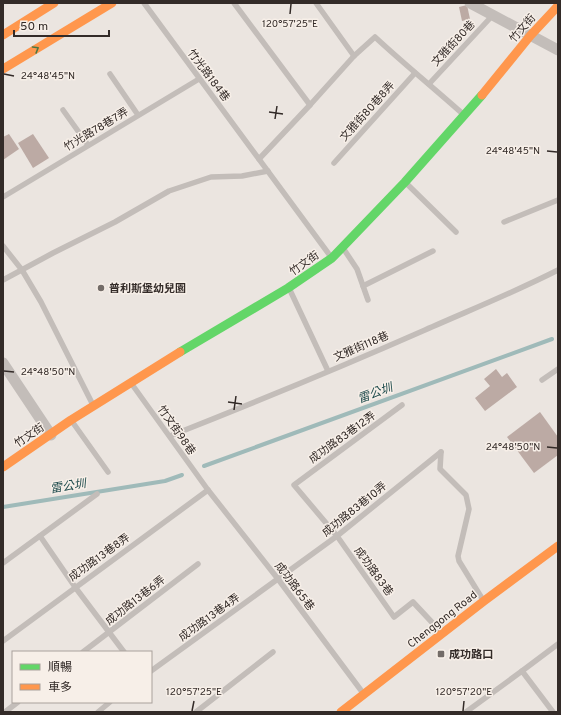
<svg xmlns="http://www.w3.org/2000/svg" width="561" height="715" font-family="Overpass,'Noto Sans TC',sans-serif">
	<rect width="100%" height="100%" fill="#ebe5e0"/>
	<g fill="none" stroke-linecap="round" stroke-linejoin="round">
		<g stroke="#9fbab9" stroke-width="4">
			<path d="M204,466L552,339"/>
			<path d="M3,507L165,481L182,475"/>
		</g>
	</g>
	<g fill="#bcaaa4">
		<path d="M467,5L470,19L462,21L459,7Z"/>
		<path d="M9,134L19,149L3,160V137Z"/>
		<path d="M33,134L49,158L33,168L18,143Z"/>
		<path d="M496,369L502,377L507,373L517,387L485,411L475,398L490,386L484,379Z"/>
		<path d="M540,412L558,437V455L534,473L507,437Z"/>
	</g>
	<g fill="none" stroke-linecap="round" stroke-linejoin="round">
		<g stroke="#c3bdb9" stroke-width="5.5">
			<path d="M144,3L331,257"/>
			<path d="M234,3L310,105"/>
			<path d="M316,3L354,56"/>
			<path d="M110,74L138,115"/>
			<path d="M429,84L492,16"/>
			<path d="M63,110L88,145"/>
			<path d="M259,159L310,105L354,56L375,37C404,64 435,89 464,115"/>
			<path d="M334,163L415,73"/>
			<path d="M406,183L456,232"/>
			<path d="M3,197L199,79"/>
			<path d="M504,222L558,200"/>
			<path d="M3,246L22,270L41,302L93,405"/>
			<path d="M343,248L357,269L368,300"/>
			<path d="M3,280L53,253L115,222L169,191L211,177L242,176L268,171"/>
			<path d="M363,286L433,251"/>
			<path d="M289,288L328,371"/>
			<path d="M542,380L558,369"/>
			<path d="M131,383L208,490L278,579L363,693"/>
			<path d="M402,405L294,485L337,536L394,617L413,602L441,632"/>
			<path d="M71,420L108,472"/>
			<path d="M170,436C256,402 341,367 425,330C470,310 515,292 558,270"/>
			<path d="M441,452L440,469L466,495L469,509L458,556L459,561L483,600"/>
			<path d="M40,536L75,587L124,652"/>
			<path d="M3,563L97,494"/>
			<path d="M3,641L208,490"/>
			<path d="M83,652L198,564"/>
			<path d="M151,671L337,536L441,452"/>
			<path d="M522,671L558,644"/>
			<path d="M5,712L18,702"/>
			<path d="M98,712L110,702"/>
			<path d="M196,712L273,652"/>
			<path d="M466,712L522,671L553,712"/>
		</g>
		<g stroke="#c3bdb9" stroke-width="11">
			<path d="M470,3L558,50"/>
			<path d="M3,363L51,435"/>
		</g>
		<path stroke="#63d668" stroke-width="9" d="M180,352L288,288L332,258L405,182L482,95"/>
		<g stroke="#ff974d" stroke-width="9">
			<path d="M3,35L54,3"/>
			<path d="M3,69L112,3"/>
			<path d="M482,95L530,36L557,7"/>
			<path d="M3,467L71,420L180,352"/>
			<path d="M341,712L484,601L558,546"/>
		</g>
	</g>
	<defs><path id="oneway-chevron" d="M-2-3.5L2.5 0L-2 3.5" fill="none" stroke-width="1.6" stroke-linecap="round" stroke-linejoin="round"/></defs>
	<use stroke="#497845" href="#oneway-chevron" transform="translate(36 49) rotate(-31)"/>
	<path fill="none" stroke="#332b28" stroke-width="1.5" d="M290,14L291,4M4,74L14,76M269,112L283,114M275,119L277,106M547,151L557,152M4,371L14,372M228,402L242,404M234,410L236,396M547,447L557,448M192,711L194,701M463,711L464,701"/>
	<g fill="#736c68" stroke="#f7efe8" stroke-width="1.5">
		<circle cx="101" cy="288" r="4"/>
		<rect x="437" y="650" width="8" height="8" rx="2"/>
	</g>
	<g text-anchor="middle" stroke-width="3" stroke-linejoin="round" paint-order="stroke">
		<g font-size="11" fill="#332b28" stroke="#f7efe8">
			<text transform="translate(522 28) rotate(-49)" y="4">竹文街</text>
			<text transform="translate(453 43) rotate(-47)" y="4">文雅街80巷</text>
			<text transform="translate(209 75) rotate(53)" y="4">竹光路184巷</text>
			<text transform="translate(367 111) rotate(-48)" y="4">文雅街80巷8弄</text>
			<text transform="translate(96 129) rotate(-31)" y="4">竹光路78巷7弄</text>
			<text transform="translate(304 263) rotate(-35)" y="4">竹文街</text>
			<text transform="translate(361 346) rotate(-23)" y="4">文雅街118巷</text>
			<text transform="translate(177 430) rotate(55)" y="4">竹文街98巷</text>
			<text transform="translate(29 435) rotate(-34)" y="4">竹文街</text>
			<text transform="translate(342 437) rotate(-36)" y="4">成功路83巷12弄</text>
			<text transform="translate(354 509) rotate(-39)" y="4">成功路83巷10弄</text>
			<text transform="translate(99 557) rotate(-36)" y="4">成功路13巷8弄</text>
			<text transform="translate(374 571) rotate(54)" y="4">成功路83巷</text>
			<text transform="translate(295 586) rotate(53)" y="4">成功路65巷</text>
			<text transform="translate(135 600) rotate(-38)" y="4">成功路13巷6弄</text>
			<text transform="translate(209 617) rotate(-36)" y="4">成功路13巷4弄</text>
			<text transform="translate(442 619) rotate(-38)" y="4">Chenggong Road</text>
		</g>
		<g font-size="11" font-weight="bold" fill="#332b28" stroke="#f7efe8" text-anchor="start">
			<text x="109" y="292">普利斯堡幼兒園</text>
			<text x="449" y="658">成功路口</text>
		</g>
		<g font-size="12" font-style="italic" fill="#234f50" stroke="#f7efe8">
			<text transform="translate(375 393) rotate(-20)" y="4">雷公圳</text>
			<text transform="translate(68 486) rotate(-9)" y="4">雷公圳</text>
		</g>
	</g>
	<g font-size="10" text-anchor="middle" fill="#332b28" stroke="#f7efe8" stroke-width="3" stroke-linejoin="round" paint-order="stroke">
		<text x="290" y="27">120°57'25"E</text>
		<text x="48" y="79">24°48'45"N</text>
		<text x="513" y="154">24°48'45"N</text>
		<text x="48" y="375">24°48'50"N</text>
		<text x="513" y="450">24°48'50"N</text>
		<text x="194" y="695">120°57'25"E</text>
		<text x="464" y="695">120°57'20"E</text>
	</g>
	<rect width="561" height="715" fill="none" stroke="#332b28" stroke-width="8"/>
	<rect x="12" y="651" width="140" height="52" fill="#f7efe8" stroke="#a9a19b"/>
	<rect x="20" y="664" width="20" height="6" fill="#63d668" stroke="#a9a19b"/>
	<text x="48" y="671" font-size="12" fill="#332b28">順暢</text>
	<rect x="20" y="684" width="20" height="6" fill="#ff974d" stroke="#a9a19b"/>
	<text x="48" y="691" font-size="12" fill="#332b28">車多</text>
	<path d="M14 30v6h95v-6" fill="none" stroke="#332b28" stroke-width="2"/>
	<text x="20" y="30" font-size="12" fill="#332b28" stroke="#f7efe8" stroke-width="3" paint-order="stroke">50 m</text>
</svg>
